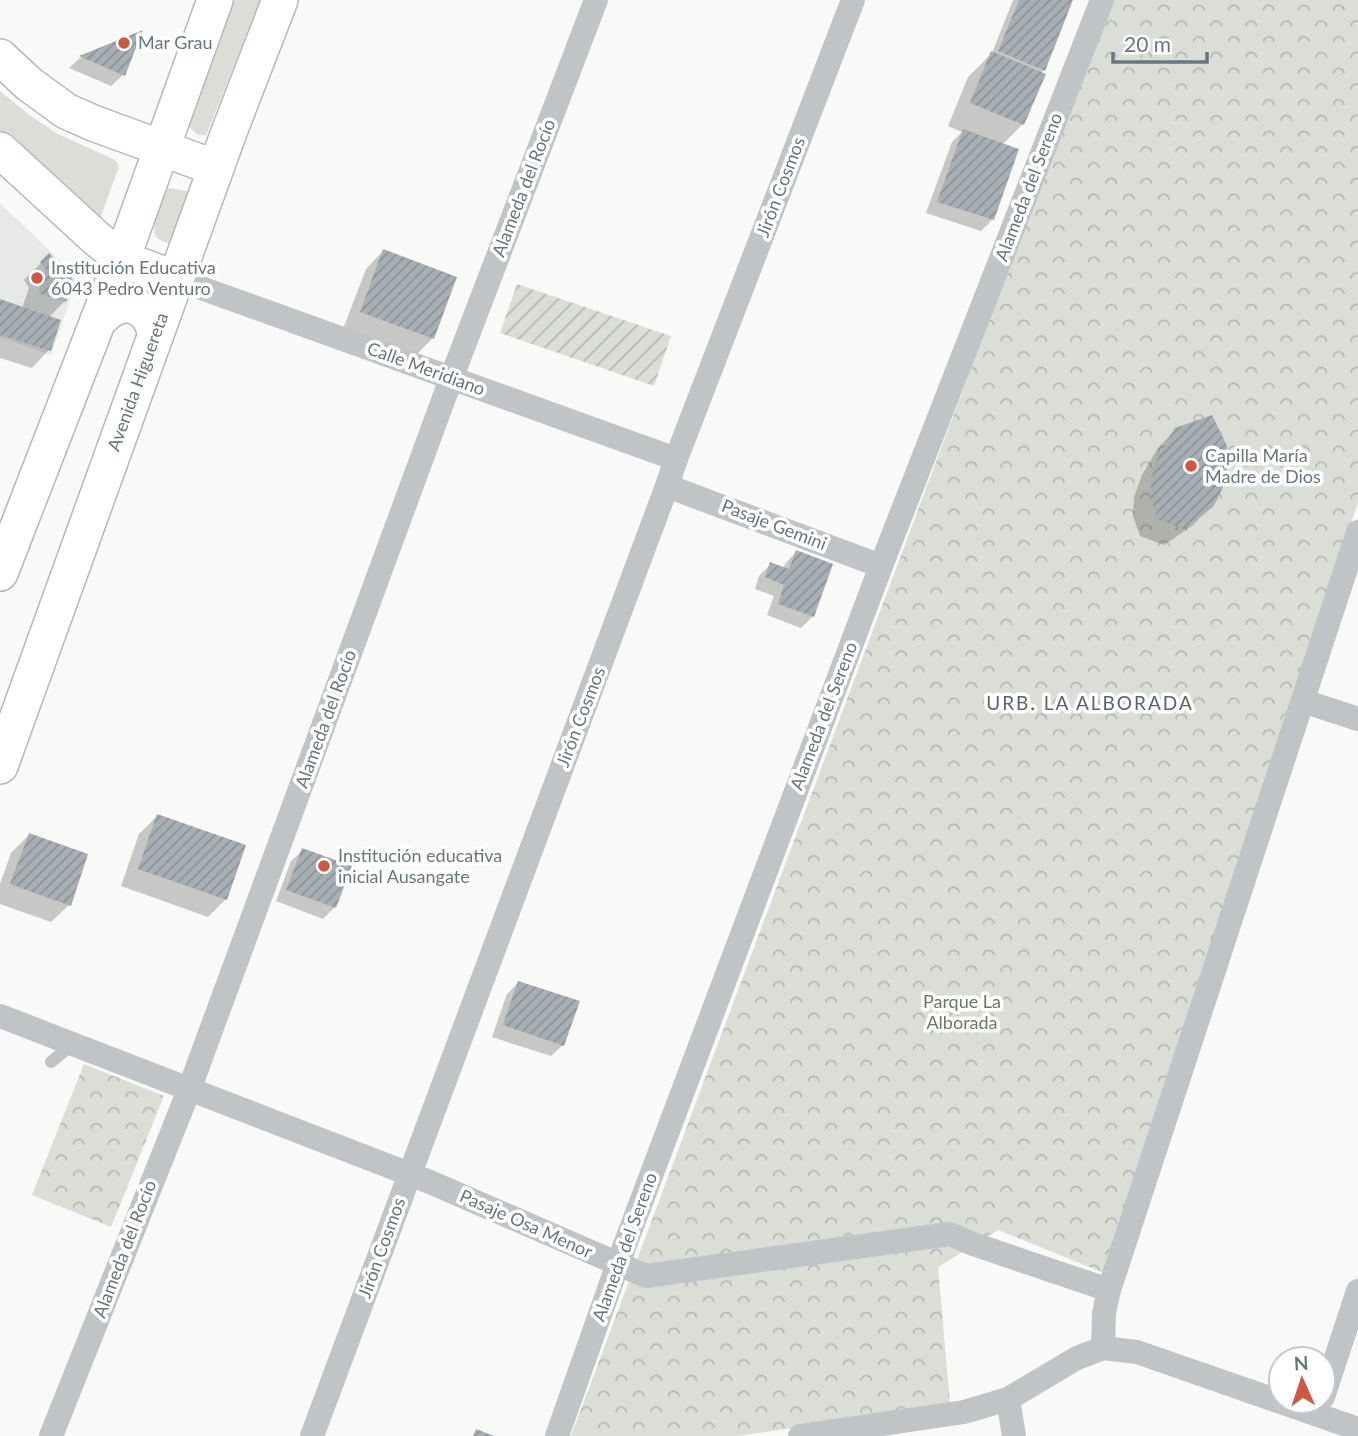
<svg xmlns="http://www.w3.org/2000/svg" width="1358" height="1436" font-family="Lato,sans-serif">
	<defs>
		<pattern id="park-crowns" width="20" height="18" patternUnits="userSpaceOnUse" patternTransform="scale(1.75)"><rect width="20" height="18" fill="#daded7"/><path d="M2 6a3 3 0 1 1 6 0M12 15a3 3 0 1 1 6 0" fill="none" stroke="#b5b9b4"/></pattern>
		<pattern id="garden-furrows" width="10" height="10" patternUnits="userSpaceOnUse" patternTransform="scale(1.75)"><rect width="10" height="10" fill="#daded7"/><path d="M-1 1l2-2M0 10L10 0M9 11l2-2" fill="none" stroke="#b5b9b4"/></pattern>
		<pattern id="building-hatch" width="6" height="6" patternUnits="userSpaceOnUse" patternTransform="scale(1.75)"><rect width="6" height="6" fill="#a7afb4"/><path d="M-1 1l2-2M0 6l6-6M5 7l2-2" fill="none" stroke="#8c9398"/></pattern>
	</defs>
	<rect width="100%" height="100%" fill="#f9f9f8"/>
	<path fill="#e7e9e8" d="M0,203L73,273L76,283L51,355L0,337Z"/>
	<g fill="#daded7">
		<path d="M231,0H261L206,135H198L186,124Z"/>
		<path d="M0,91L28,114L56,133L115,160L119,166L98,225L0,136Z"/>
		<path d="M169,188L188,191L190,193L171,244C166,242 159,241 156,236C150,227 162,202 165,192Z"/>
	</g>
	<g fill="url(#park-crowns)">
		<path d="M1109,0H1358V502L1104,1273L998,1230L938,1267L950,1404L738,1436H571Z"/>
		<path d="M84,1064L164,1096L111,1227L32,1195Z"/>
	</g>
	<path fill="url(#garden-furrows)" d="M517,284L671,336L654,386L500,333Z"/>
	<g fill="#0003">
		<path d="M1013,0H1071L1044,70L1040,74L1023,124L1002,145L993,219L981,231L926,213L952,142L962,132L948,126L968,77L992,53Z"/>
		<path d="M140,34L123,75L111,86L69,68L80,58Z"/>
		<path d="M383,251L433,338L415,356L343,329L366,269Z"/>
		<path d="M49,255L65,301L48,318L49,350L32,368L0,358V301L22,308L29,288L24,280Z"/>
		<path d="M1176,429L1211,506L1193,525L1164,545L1140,536L1133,516L1134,497L1142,475L1158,448Z"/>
		<path d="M796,552L813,616L801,628L767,615L774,596L755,589L759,576L771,564L783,569L785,564Z"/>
		<path d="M157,816L226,899L208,917L121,886L139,834Z"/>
		<path d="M29,835L69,905L51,922L0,904V884L11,853Z"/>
		<path d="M303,850L335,907L323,919L276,901L291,861Z"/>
		<path d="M518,983L563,1045L551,1056L492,1037L507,994Z"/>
	</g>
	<g fill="url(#building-hatch)">
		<path d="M1019,0H1073L1045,71L998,51Z"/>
		<path d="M143,30L125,76L79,56Z"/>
		<path d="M991,51L1046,74L1024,125L970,103Z"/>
		<path d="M963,129L1019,149L994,220L937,202Z"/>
		<path d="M383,249L457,277L434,339L360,312Z"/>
		<path d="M49,253L71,275L73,283L66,302L38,293L46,270L40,262Z"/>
		<path d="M0,299L61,320L51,351L0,335Z"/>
		<path d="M1212,415L1227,446V477L1219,496L1213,507L1183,529L1158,519L1150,498L1151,478L1159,455L1175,428Z"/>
		<path d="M796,550L833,564L814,617L778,604L784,585L765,577L770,562L789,569Z"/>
		<path d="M157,814L246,845L227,900L138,869Z"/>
		<path d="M29,833L88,854L71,906L10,884Z"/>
		<path d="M302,848L352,866L336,908L286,890Z"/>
		<path d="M518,981L580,1001L564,1046L503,1025Z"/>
		<path d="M476,1429L494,1436H473Z"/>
	</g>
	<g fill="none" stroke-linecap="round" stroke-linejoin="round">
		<g stroke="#b2b8bc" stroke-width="38">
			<g id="secondary">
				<path d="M0,57L29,84L66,111L93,123L216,168"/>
				<path d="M0,150L97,239L122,259L176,279"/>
				<path d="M98,320C104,316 110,309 117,307C137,299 155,317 155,337"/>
				<path d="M0,573L122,259L215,0"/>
				<path d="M0,766L229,132L280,0"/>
			</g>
		</g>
		<path stroke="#c0c4c7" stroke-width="12" d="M51,1062L73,1044"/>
		<g stroke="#c0c4c7" stroke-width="24">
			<path d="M176,279L676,459"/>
			<path d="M667,486L881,566"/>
			<path d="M1303,701L1358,719"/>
			<path d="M0,1016L430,1182L646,1276L950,1234L973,1244L1109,1290"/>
			<path d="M1103,1348L1104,1313L1109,1290L1358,532"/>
			<path d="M1323,1397L1358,1291"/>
			<path d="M1008,1399L1014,1436"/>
			<path d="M51,1436L189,1090L451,379L596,0"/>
			<path d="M312,1436L667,486L676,459L853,0"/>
			<path d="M557,1436L620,1258L881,566L1102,0"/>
			<path d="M800,1436L964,1412L1008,1399L1077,1358L1103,1348L1137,1352L1358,1429"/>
		</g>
		<use href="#secondary" stroke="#fff" stroke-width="35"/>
	</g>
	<g fill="#cd5944" stroke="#fff" stroke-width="2.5">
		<circle cx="124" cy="43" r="7"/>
		<circle cx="37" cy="278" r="7"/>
		<circle cx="1191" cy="466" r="7"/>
		<circle cx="324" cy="866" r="7"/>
	</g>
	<g text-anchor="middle" stroke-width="7" stroke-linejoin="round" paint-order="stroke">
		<g font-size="18" fill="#68777f" stroke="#fff" text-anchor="start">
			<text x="138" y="49">Mar Grau</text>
			<text x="51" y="274">Institución Educativa<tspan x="51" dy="21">6043 Pedro Venturo</tspan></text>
			<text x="1205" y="462">Capilla María<tspan x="1205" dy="21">Madre de Dios</tspan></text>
			<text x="338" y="862">Institución educativa<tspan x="338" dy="21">inicial Ausangate</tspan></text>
		</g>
		<g font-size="18" fill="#68777f" stroke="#fff">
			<text transform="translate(781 187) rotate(-69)" y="6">Jirón Cosmos</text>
			<text transform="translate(1029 187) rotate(-69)" y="6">Alameda del Sereno</text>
			<text transform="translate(524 188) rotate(-69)" y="6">Alameda del Rocío</text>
			<text transform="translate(426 369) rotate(20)" y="6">Calle Meridiano</text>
			<text transform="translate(138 382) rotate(-70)" y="6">Avenida Higuereta</text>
			<text transform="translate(774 525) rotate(21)" y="6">Pasaje Gemini</text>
			<text transform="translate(824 716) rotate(-69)" y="6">Alameda del Sereno</text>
			<text transform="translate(581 717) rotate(-69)" y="6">Jirón Cosmos</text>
			<text transform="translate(326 719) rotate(-70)" y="6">Alameda del Rocío</text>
			<text transform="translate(526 1224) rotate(24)" y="6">Pasaje Osa Menor</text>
			<text transform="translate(625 1247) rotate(-70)" y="6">Alameda del Sereno</text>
			<text transform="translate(382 1248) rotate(-70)" y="6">Jirón Cosmos</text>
			<text transform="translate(125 1249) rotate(-69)" y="6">Alameda del Rocío</text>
		</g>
		<g font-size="18" fill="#6b7866" stroke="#fff">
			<text x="962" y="1008">Parque La<tspan x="962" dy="21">Alborada</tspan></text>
		</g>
		<g font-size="19" letter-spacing="2" fill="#5a656b" stroke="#fff">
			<text x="1090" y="710">URB. LA ALBORADA</text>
		</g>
	</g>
	<g transform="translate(1302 1380) rotate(357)"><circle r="33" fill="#ffffff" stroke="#c3c9cc" stroke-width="2"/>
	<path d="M0-5L12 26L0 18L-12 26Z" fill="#cd5944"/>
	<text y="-10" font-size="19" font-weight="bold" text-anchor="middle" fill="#68777f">N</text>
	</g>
	<path d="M1113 52v10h94v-10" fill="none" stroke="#68777f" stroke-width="3.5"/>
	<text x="1124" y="52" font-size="21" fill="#68777f" stroke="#ffffff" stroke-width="5" paint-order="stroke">20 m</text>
</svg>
